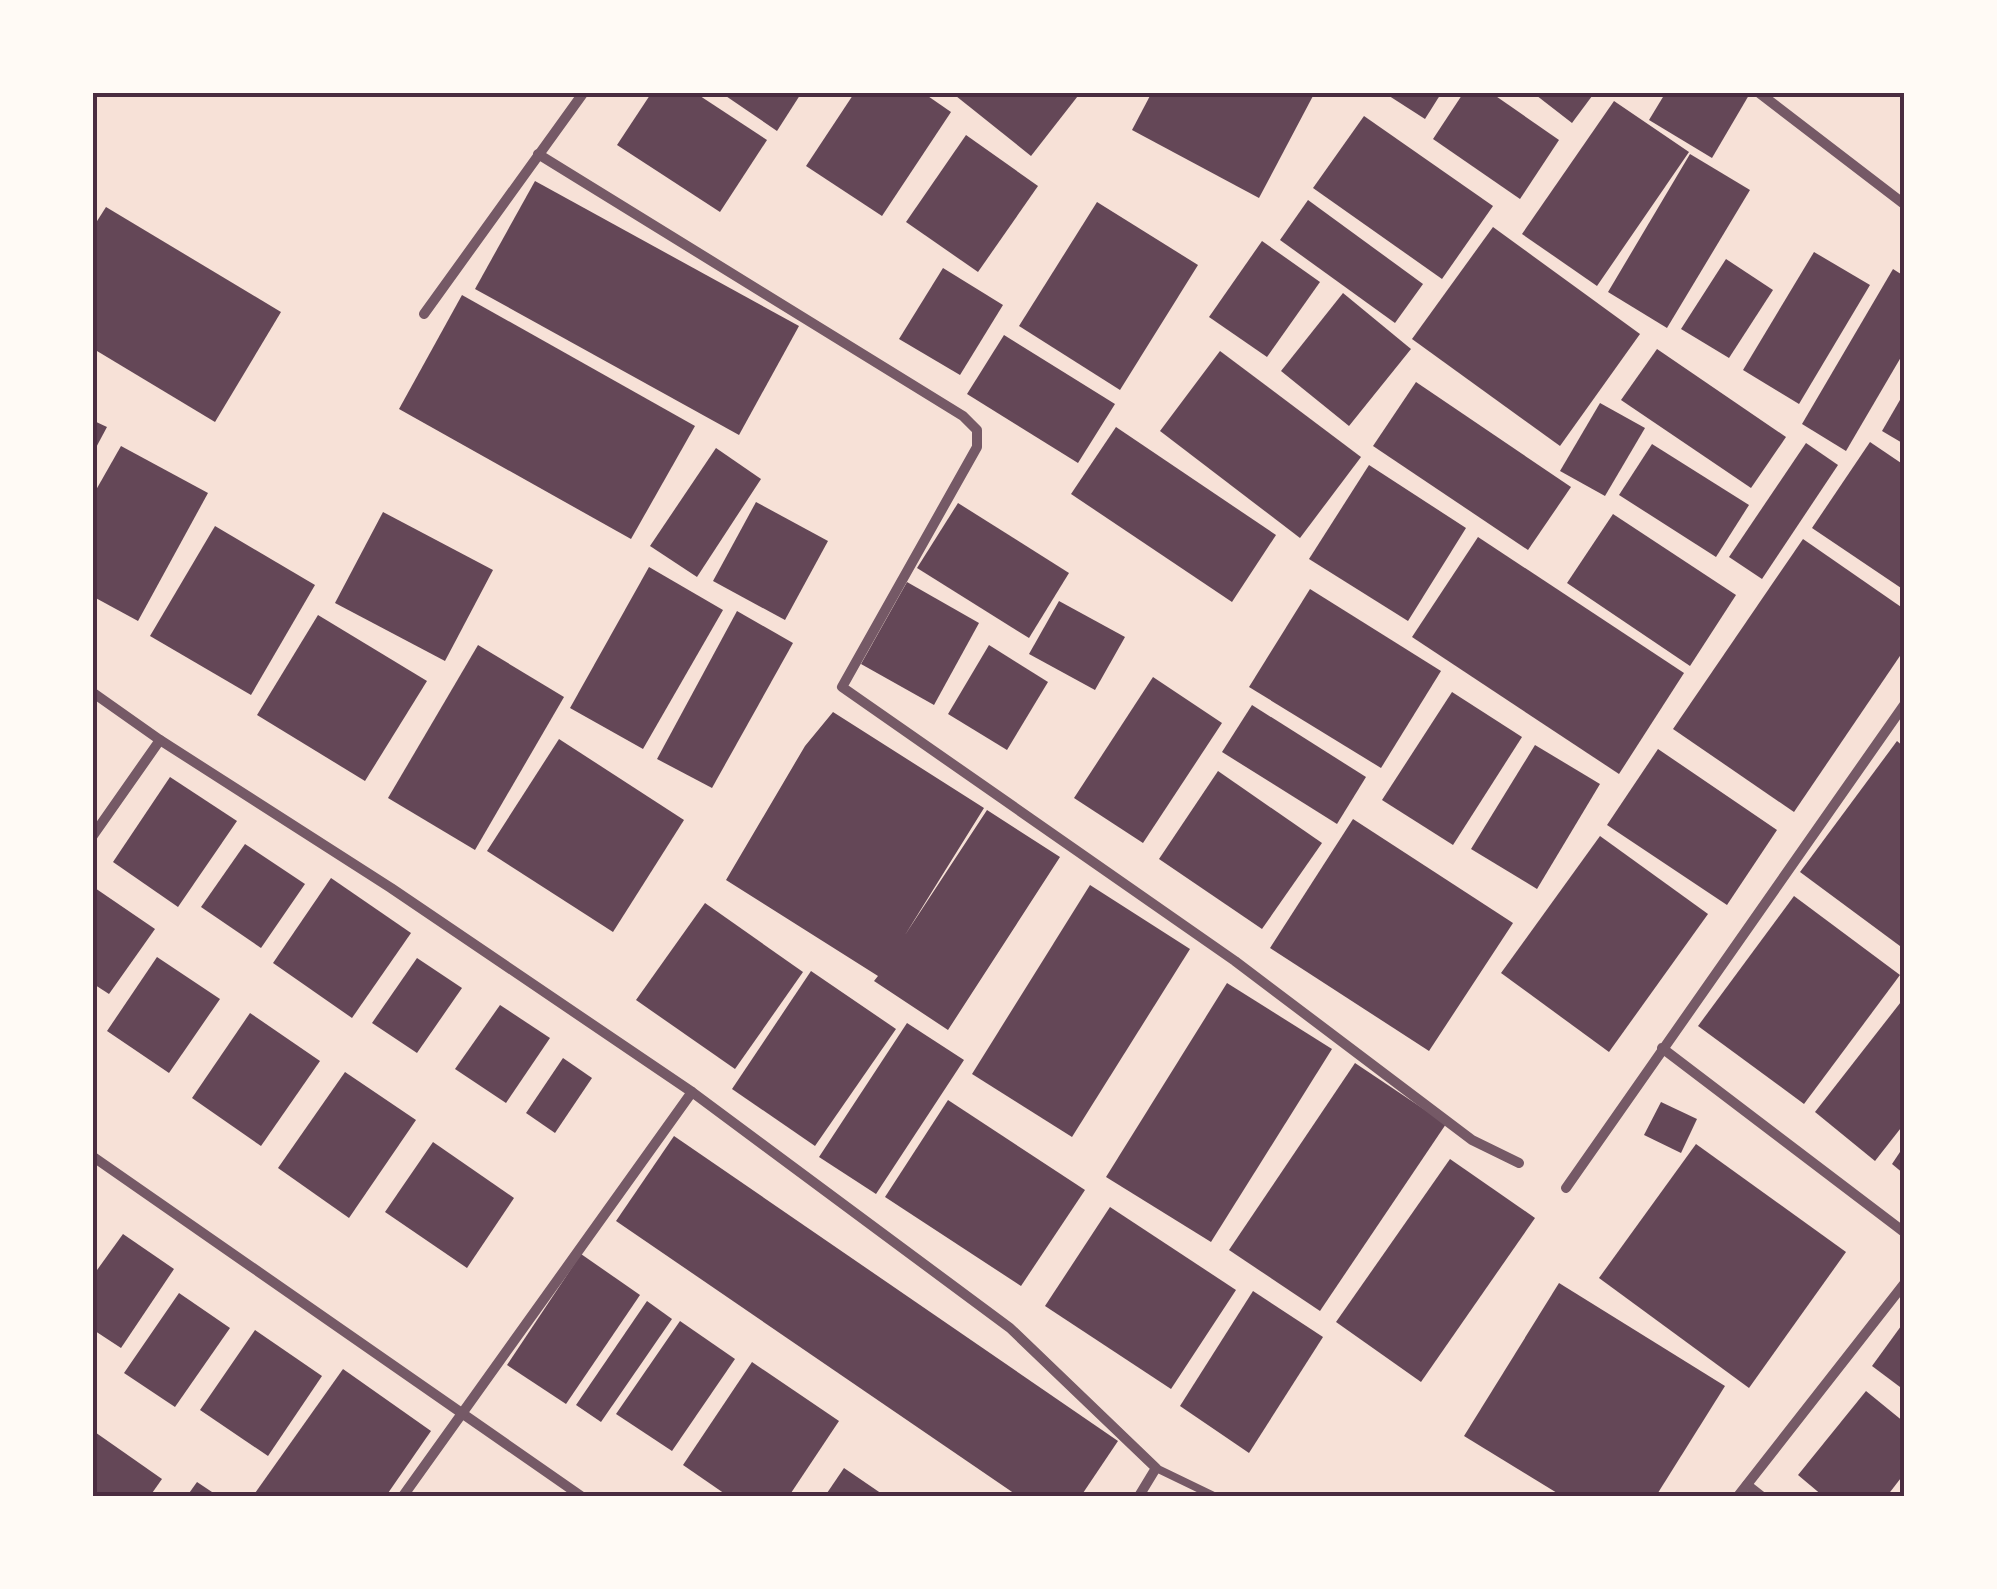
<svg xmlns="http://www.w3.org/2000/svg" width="1997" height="1589" font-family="'Work Sans',sans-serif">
	<rect width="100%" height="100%" fill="#f7e1d7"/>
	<g fill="#644757">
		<path d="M652,92H694L767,140L720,212L617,145Z"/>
		<path d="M720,92H802L777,131Z"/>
		<path d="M855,92H922L951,112L882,216L806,166Z"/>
		<path d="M951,92H1081L1031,156Z"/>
		<path d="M1152,92H1311L1314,94L1259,198L1132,130Z"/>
		<path d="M1383,92H1442L1425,119Z"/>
		<path d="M1464,92H1490L1559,140L1520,199L1433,139Z"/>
		<path d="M1532,92H1595L1572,123Z"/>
		<path d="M1666,92H1745L1749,95L1712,158L1649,120Z"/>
		<path d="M1614,101L1689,152L1597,286L1522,234Z"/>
		<path d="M1364,116L1493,206L1442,279L1313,188Z"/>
		<path d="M966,135L1038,186L978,272L906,222Z"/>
		<path d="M1690,154L1750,190L1667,328L1608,292Z"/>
		<path d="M535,181L799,326L739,435L475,289Z"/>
		<path d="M1308,200L1423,284L1395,323L1280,240Z"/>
		<path d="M1097,202L1198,265L1120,390L1019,326Z"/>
		<path d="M106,207L281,312L215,422L92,348V229Z"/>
		<path d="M1493,227L1640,334L1560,446L1412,339Z"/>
		<path d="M1262,241L1320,282L1267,357L1209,317Z"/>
		<path d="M1814,252L1870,285L1799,404L1743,370Z"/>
		<path d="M1726,259L1773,290L1729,358L1681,329Z"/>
		<path d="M943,268L1003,305L960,375L899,339Z"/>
		<path d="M1893,269L1904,276V352L1846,451L1802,424Z"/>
		<path d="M1343,293L1411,349L1349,426L1281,371Z"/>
		<path d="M462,295L695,426L631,539L399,409Z"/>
		<path d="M1004,335L1115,404L1078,463L967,394Z"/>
		<path d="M1657,349L1786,437L1751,488L1621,400Z"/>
		<path d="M1220,351L1361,457L1300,538L1160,431Z"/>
		<path d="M1416,382L1571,487L1528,550L1373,446Z"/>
		<path d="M1904,393V444L1882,431Z"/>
		<path d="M1600,403L1645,428L1605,496L1560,471Z"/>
		<path d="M92,420L107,427L92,455Z"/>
		<path d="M1116,427L1276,535L1232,602L1071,494Z"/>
		<path d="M1870,442L1904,465V590L1812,528Z"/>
		<path d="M1806,443L1838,465L1762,579L1729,557Z"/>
		<path d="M1652,444L1749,505L1716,557L1619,495Z"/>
		<path d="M121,446L208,493L138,621L92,596V497Z"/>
		<path d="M716,448L761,479L697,577L650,546Z"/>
		<path d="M1369,465L1466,528L1408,621L1309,559Z"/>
		<path d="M756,502L828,541L785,620L713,581Z"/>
		<path d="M958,503L1069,573L1029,638L917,568Z"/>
		<path d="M383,512L493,570L445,661L335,603Z"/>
		<path d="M1613,514L1736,595L1690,666L1567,583Z"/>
		<path d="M215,526L315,585L251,695L150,636Z"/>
		<path d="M1478,537L1684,673L1619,774L1412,637Z"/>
		<path d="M1803,539L1904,609V650L1794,812L1673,729Z"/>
		<path d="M649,567L723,610L643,749L570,708Z"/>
		<path d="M907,582L979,623L934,705L861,664Z"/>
		<path d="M1310,589L1441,671L1381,768L1249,687Z"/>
		<path d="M1059,601L1125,637L1095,690L1029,654Z"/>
		<path d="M737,611L793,643L712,788L657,759Z"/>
		<path d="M318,615L427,681L365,781L257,715Z"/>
		<path d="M478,645L564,697L475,850L388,798Z"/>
		<path d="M989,645L1048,682L1007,750L948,714Z"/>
		<path d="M1153,677L1222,723L1143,843L1074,798Z"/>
		<path d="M1452,692L1522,737L1453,845L1382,800Z"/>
		<path d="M1252,705L1366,777L1337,824L1222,752Z"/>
		<path d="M833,712L984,808L905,935L987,810L1060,857L948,1030L874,981L878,976L726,880L805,746Z"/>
		<path d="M559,739L684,820L613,932L487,851Z"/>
		<path d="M1897,741L1904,747V949L1800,872Z"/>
		<path d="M1535,745L1600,784L1537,889L1471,849Z"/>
		<path d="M1658,749L1777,830L1727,905L1607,825Z"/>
		<path d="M1218,771L1322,843L1262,929L1159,859Z"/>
		<path d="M170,777L237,821L178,907L113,862Z"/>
		<path d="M1353,819L1513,923L1429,1051L1270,948Z"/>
		<path d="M1600,836L1708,914L1609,1052L1501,973Z"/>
		<path d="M245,844L305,884L261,948L201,907Z"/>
		<path d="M331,878L411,933L352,1018L273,963Z"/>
		<path d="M1090,885L1190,949L1072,1137L972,1074Z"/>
		<path d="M92,886L155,929L109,994L92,983Z"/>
		<path d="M1794,896L1900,975L1804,1104L1698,1026Z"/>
		<path d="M705,903L803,972L735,1069L636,1000Z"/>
		<path d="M157,957L220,999L169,1073L107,1031Z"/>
		<path d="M417,958L462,988L417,1053L372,1023Z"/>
		<path d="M811,971L896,1029L815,1146L732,1089Z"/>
		<path d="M1227,983L1332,1049L1211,1242L1106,1177Z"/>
		<path d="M1904,998V1124L1875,1161L1815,1112Z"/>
		<path d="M500,1005L550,1038L506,1103L455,1069Z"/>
		<path d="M250,1013L320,1061L261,1146L192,1098Z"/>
		<path d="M907,1023L964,1060L876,1194L819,1157Z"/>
		<path d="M563,1058L592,1078L555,1133L526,1113Z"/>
		<path d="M1355,1063L1446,1124L1320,1311L1229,1250Z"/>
		<path d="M345,1072L416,1120L349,1218L278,1168Z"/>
		<path d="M948,1100L1085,1190L1021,1286L885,1197Z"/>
		<path d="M1661,1102L1697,1119L1681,1153L1644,1135Z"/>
		<path d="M674,1136L1118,1441L1081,1496H1018L616,1221Z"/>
		<path d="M433,1142L514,1198L467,1268L385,1212Z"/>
		<path d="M1696,1144L1846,1252L1749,1388L1599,1278Z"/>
		<path d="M1904,1146V1174L1892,1164Z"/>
		<path d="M1450,1159L1535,1218L1421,1382L1336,1322Z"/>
		<path d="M1110,1207L1236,1290L1171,1389L1045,1306Z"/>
		<path d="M123,1234L174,1269L121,1348L92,1329V1277Z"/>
		<path d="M581,1254L640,1295L566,1404L507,1365Z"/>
		<path d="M1559,1283L1725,1386L1656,1496H1562L1464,1436Z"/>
		<path d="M1253,1291L1323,1337L1249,1453L1180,1406Z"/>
		<path d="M179,1293L230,1328L175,1407L124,1373Z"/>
		<path d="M647,1301L672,1319L601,1422L576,1405Z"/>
		<path d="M680,1321L735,1359L672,1451L616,1414Z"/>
		<path d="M1904,1322V1390L1872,1366Z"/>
		<path d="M255,1330L322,1376L268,1456L200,1410Z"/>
		<path d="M752,1362L839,1421L789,1496H728L683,1465Z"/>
		<path d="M343,1369L431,1431L386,1496H253Z"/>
		<path d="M1866,1391L1904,1422V1474L1887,1496H1823L1798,1475Z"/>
		<path d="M92,1430L162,1479L150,1496H92Z"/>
		<path d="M844,1468L885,1496H825Z"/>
		<path d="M197,1482L218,1496H187Z"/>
	</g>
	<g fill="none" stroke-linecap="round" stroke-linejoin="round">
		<path stroke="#755966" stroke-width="8" d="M1156,1468L1214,1496"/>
		<g stroke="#755966" stroke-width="10">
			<path d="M1758,92L1904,204"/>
			<path d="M538,154L963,416L977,430V447L842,687L1235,961L1472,1140L1519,1163"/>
			<path d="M424,314L584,92"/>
			<path d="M92,692L160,740L391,888L692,1092L1010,1328L1156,1468L1139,1496"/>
			<path d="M92,837L160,740"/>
			<path d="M1662,1048L1904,1232"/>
			<path d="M92,1156L581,1496"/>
			<path d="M1566,1188L1904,705"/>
			<path d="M1747,1485L1761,1496"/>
			<path d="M403,1496L692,1092"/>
			<path d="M1738,1496L1904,1284"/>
		</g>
	</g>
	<rect width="1997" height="1589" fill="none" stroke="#fffaf5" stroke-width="190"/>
	<rect x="95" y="95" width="1807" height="1399" fill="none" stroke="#4a2c40" stroke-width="4"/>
</svg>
